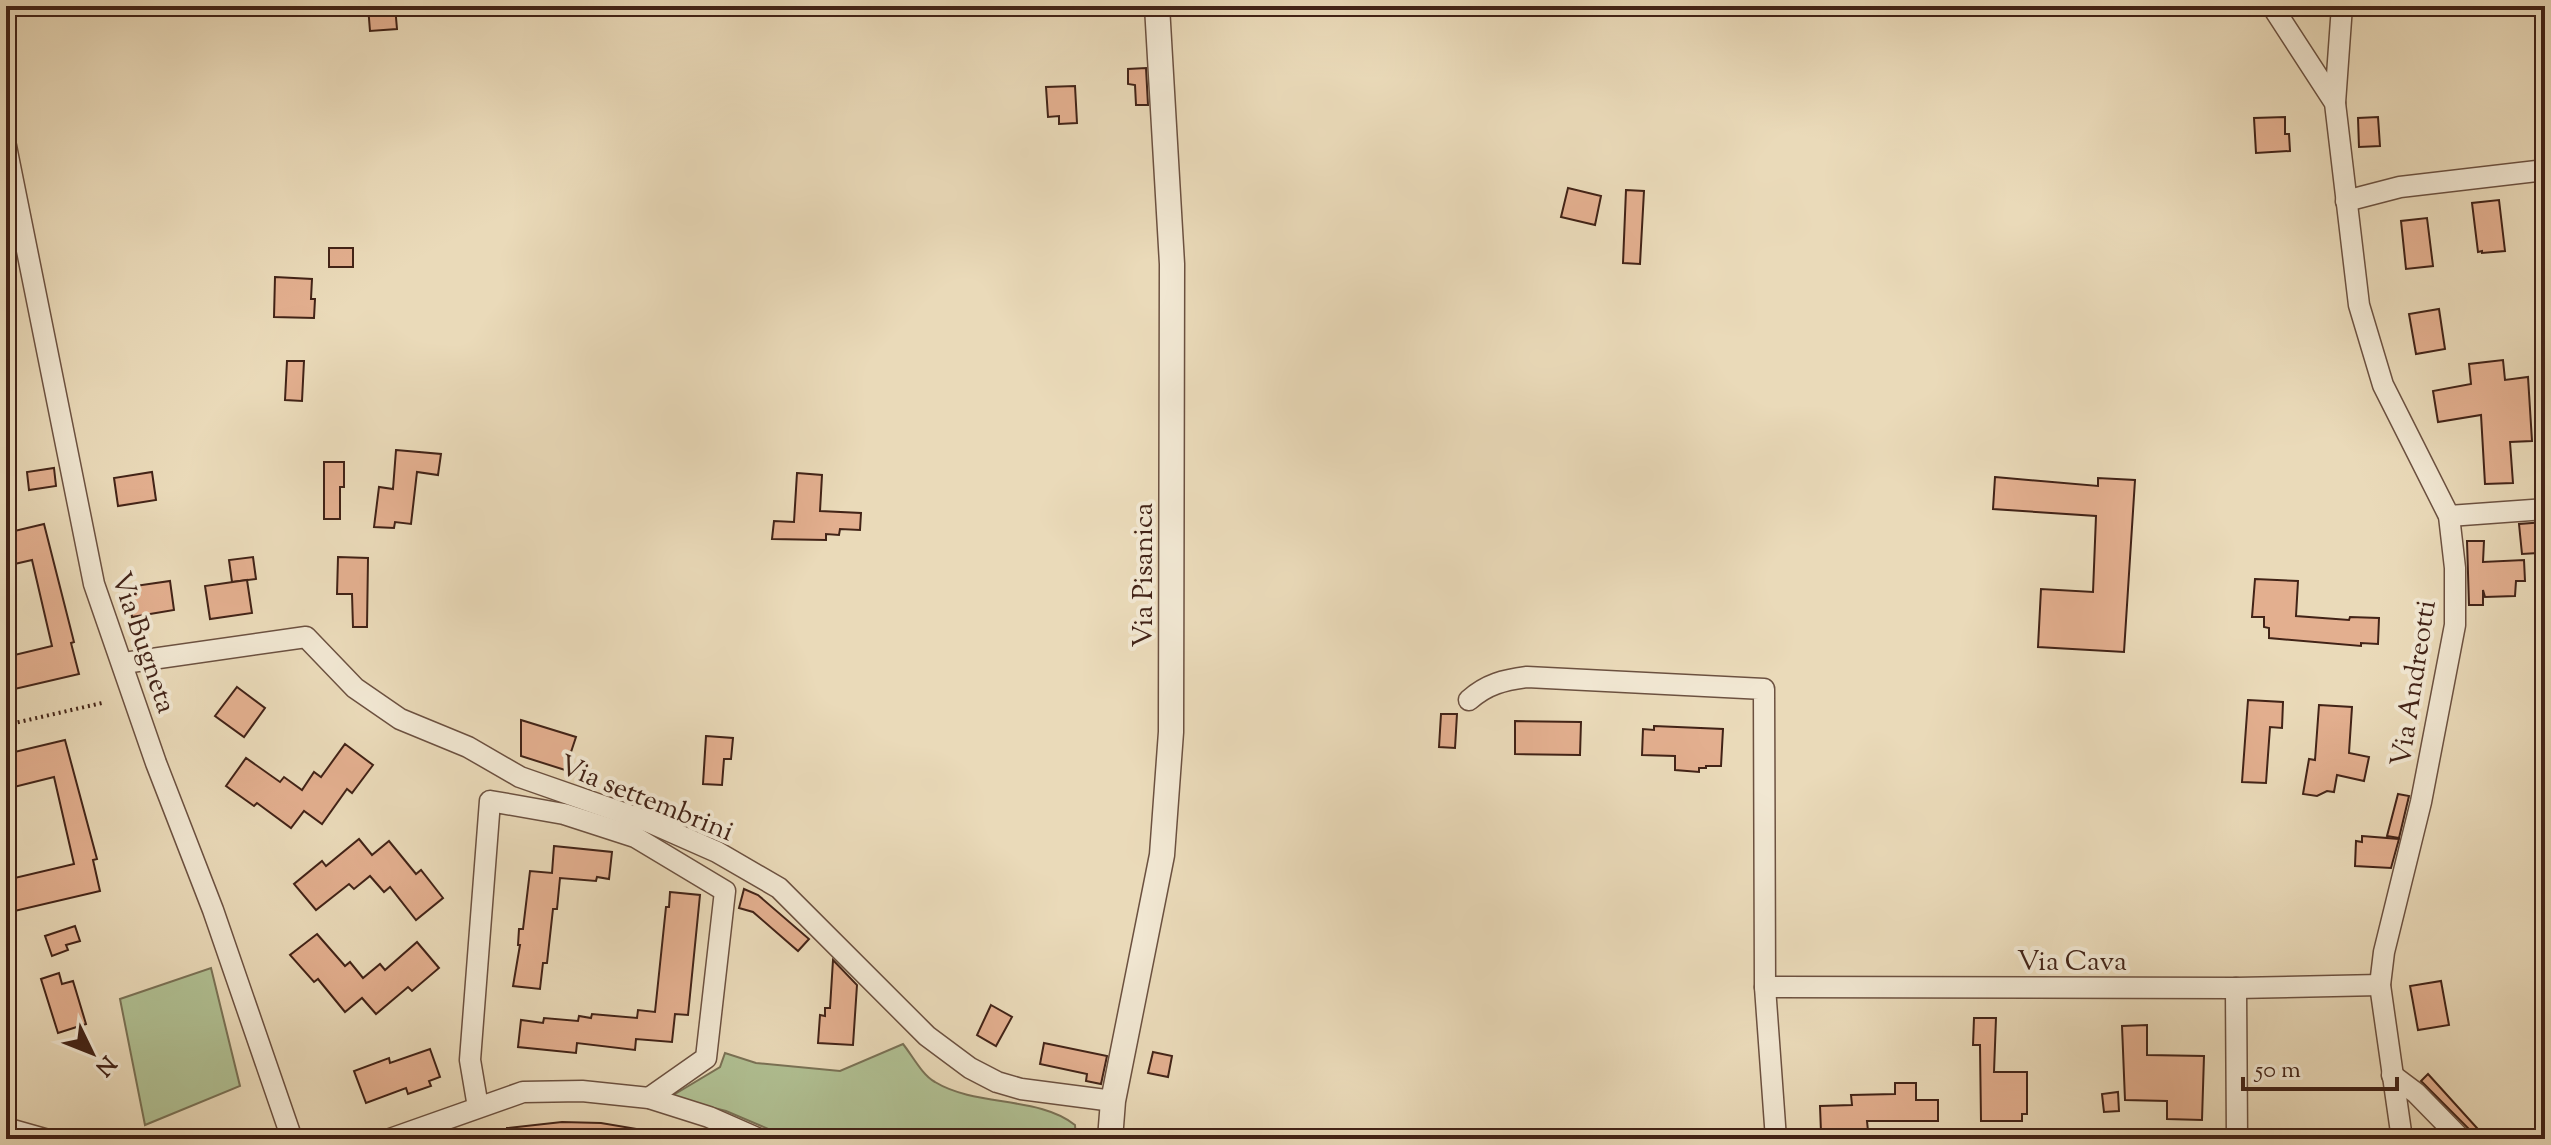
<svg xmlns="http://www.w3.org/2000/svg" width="2551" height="1145" font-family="'Sorts Mill Goudy',serif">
	<rect width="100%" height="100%" fill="#eadab9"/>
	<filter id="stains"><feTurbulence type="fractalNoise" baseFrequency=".0025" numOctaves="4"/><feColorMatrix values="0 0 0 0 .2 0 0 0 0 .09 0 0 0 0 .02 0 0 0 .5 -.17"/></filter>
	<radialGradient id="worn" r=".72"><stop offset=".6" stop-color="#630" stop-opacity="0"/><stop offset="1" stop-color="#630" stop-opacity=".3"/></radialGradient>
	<g fill="#b1c194" stroke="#7a7256" stroke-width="2">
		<path d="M211,968L240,1086L145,1125L120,999Z"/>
		<path d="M903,1044C912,1055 922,1075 935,1082C976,1107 1039,1096 1075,1125L1076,1139H792L726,1111L670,1097L720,1067L725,1053L756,1063L840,1071Z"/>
	</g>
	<g fill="#e3af8f" stroke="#422317" stroke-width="2">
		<path d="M368,6H395L397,29L370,31Z"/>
		<path d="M1146,68L1148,105H1136L1135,85L1128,84V69Z"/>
		<path d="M1075,86L1077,123L1059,124V116L1048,117L1046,87Z"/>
		<path d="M2285,117V134H2289L2290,151L2256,153L2254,118Z"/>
		<path d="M2378,117L2380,146L2359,147L2358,118Z"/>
		<path d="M1568,188L1601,196L1595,225L1561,217Z"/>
		<path d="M1626,190L1644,191L1640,264L1623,263Z"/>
		<path d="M2499,200L2505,251L2482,253V251L2478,252L2472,203Z"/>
		<path d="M2427,218L2433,266L2406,269L2401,221Z"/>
		<rect x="329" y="248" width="24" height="19"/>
		<path d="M275,277L312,279L311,299H315L314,318L274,317Z"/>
		<path d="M2439,309L2445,349L2416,354L2409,314Z"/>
		<path d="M2503,360L2505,380L2528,377L2532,441L2510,442L2513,483L2485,484L2481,415L2438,422L2433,391L2471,384L2469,364Z"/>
		<path d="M287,361H304L302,401L285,400Z"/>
		<path d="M396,450L441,454L438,475L417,472L411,524L395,522L394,528L374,527L379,487L393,489Z"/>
		<path d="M324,462H344V487H340V519H324Z"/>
		<path d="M54,468L56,486L29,490L27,472Z"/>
		<path d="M152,472L156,500L118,506L114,478Z"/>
		<path d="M797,473L822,475L820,511L861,513L860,530L840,529L839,535L826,534V540L772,539L774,521L794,522Z"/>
		<path d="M1995,477L2098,486V478L2135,480L2124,652L2038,647L2041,589L2093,592L2096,516L1993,509Z"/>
		<path d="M2545,522V546H2538V553L2522,554L2519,524Z"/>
		<path d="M44,524L74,642L71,643L79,674L6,691V657L52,646L32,560L6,566V533Z"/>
		<path d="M2467,541H2484L2483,562L2524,560L2525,581H2516L2515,596L2485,597L2483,590V605H2469Z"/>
		<path d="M253,557L256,579L232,582L229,560Z"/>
		<path d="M338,557L368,558L367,627H353L352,594H337Z"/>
		<path d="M2255,579L2298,581L2296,616L2349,620L2350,617L2379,618L2378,644L2361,643V646L2269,638V628L2264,627V617H2252Z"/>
		<path d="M247,580L252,613L210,619L205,586Z"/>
		<path d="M170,581L174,610L132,617L128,587Z"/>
		<path d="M237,687L265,708L244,737L215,716Z"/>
		<path d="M2248,700L2283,702L2282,728L2270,727L2266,783L2242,782Z"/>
		<path d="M2319,705L2352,707L2349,753L2369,757L2364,781L2337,775L2334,792L2327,791L2317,796L2303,794L2309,759L2315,760Z"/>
		<path d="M1457,714L1455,748L1439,747L1441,714Z"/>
		<path d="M521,720L576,737L565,770L521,756Z"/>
		<path d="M1515,721L1581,722L1580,755L1515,754Z"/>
		<path d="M1654,726L1723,729L1721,766H1706V768H1699V772L1675,770V756L1642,755L1643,729L1654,730Z"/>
		<path d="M706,736L733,738L731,759H724L722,785L703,784Z"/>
		<path d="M65,740L97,859L93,860L100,891L6,913V880L74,864L54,777L6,789V754Z"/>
		<path d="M345,744L373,765L352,793L347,789L322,824L304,811L291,828L257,803L254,806L226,786L246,758L280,782L284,777L302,790L314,772L321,777Z"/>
		<path d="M2398,794L2409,796L2399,838L2387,836Z"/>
		<path d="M2362,836L2399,839L2391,868L2355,866L2356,841L2362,842Z"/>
		<path d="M359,839L372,855L389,841L416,874L421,870L443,898L416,920L390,887L384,892L370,876L354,889L349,884L316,910L294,884L322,861L326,866Z"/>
		<path d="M554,846L612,852L609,879L597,877L596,881L560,878L557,909H553L547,963H543L540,989L513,986L520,945H518L519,929H523L530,871L552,873Z"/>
		<path d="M744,889L758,895L809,939L798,951L753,912L739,908Z"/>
		<path d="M670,892L700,895L688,1015L675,1014L672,1042L636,1039L635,1050L577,1043L576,1053L518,1047L521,1020L543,1023L544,1018L578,1021L579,1016L591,1018L592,1014L637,1018L638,1010L655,1012L666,907H669Z"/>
		<path d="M75,926L80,941L66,945L68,950L52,956L45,936Z"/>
		<path d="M317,934L345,966L350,962L363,978L380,964L385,970L417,942L439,968L412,991L408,987L376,1014L362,998L345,1012L318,979L314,982L290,955Z"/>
		<path d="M833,960L857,985L853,1045L818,1043L820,1015L825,1016V1008H830Z"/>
		<path d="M59,973L62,984L73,981L86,1024L58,1033L41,979Z"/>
		<path d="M2441,981L2449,1025L2418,1030L2410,986Z"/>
		<path d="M991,1005L1012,1017L996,1046L977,1035Z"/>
		<path d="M1974,1018H1996L1994,1072H2027V1114H2022V1121H1981L1980,1045H1973Z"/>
		<path d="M2147,1025V1055L2204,1056L2202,1120L2167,1119V1101L2125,1100L2122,1026Z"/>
		<path d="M1044,1043L1107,1056L1101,1084L1086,1081L1087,1074L1040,1064Z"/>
		<path d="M430,1049L440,1077L429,1081L431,1086L408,1094L406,1088L366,1103L354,1071L389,1058L390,1063Z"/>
		<path d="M1153,1052L1172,1056L1168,1077L1148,1073Z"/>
		<path d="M2428,1074L2486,1138L2485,1139H2474L2470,1130L2421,1081Z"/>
		<path d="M1895,1083H1916V1100H1938V1121H1867L1868,1131L1821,1132L1820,1106L1852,1105L1851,1095L1895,1094Z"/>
		<path d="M2118,1092L2119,1111L2104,1112L2102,1094Z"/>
		<path d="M562,1122L601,1123L643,1130V1139H507V1128Z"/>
	</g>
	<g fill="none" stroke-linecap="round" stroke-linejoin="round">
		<g stroke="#6c5140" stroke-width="23">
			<g id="minor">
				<path d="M2272,6L2335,103L2359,305L2383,385L2449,516L2455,568V625L2421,802L2384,952L2380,985L2402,1139"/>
				<path d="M2335,103L2342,6"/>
				<path d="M6,146L94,584L156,763L213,910L292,1139"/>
				<path d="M2346,201L2400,187L2545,170"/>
				<path d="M2449,516L2545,509"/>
				<path d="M124,663L306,637L355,688L400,719L468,747L520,777L649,822L717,852L779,888L927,1036L970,1068L997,1082L1021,1089L1113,1101"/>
				<path d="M1469,700C1487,684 1504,680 1527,677L1764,689L1765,987L2236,988L2380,985"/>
				<path d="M1765,987L1776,1139"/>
				<path d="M2236,988L2237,1139"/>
				<path d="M2392,1075L2416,1093L2461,1139"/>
				<path d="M478,1107L470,1060L490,801L564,814L635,837L725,891L706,1058L649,1098"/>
				<path d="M6,1128L45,1139"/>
				<path d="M390,1139L523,1092L582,1091L649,1098L709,1117L759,1139"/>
			</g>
		</g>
		<g stroke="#6c5140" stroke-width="27">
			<path id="tertiary" d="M1110,1139L1113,1101L1162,855L1171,732L1172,264L1157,6"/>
		</g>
		<path stroke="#422317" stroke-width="4" stroke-dasharray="2 4" stroke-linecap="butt" d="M6,725L102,703"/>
		<use href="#minor" stroke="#f1e7d2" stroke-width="20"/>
		<use href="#tertiary" stroke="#f1e7d2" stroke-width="24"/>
	</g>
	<g text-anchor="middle" stroke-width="8" stroke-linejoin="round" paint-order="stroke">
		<g font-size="28" fill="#422317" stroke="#f1e7d2">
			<text transform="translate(1142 575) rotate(-90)" y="10">Via Pisanica</text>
			<text transform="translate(145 642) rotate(71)" y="10">Via Bugneta</text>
			<text transform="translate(2412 683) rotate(-81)" y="10">Via Andreotti</text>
			<text transform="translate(647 797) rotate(22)" y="10">Via settembrini</text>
			<text x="2072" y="970">Via Cava</text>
		</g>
	</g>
	<rect width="2551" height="1145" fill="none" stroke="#eadab9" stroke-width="32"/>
	<rect x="8" y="8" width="2535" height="1129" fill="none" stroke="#422317" stroke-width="4"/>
	<rect x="16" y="16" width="2519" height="1113" fill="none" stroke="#422317" stroke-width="2"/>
	<g transform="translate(92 1053) rotate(133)" stroke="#f1e7d2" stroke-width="6" paint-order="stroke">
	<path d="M0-6L14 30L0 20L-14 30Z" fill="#422317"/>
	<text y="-12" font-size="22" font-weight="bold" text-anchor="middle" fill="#422317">N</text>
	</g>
	<path d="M2243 1077v12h154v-12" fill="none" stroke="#422317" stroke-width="4"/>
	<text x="2255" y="1077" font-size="24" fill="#422317" stroke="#f1e7d2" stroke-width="6" paint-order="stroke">50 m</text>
	<rect width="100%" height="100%" filter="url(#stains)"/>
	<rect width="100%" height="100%" fill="url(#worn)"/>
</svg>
